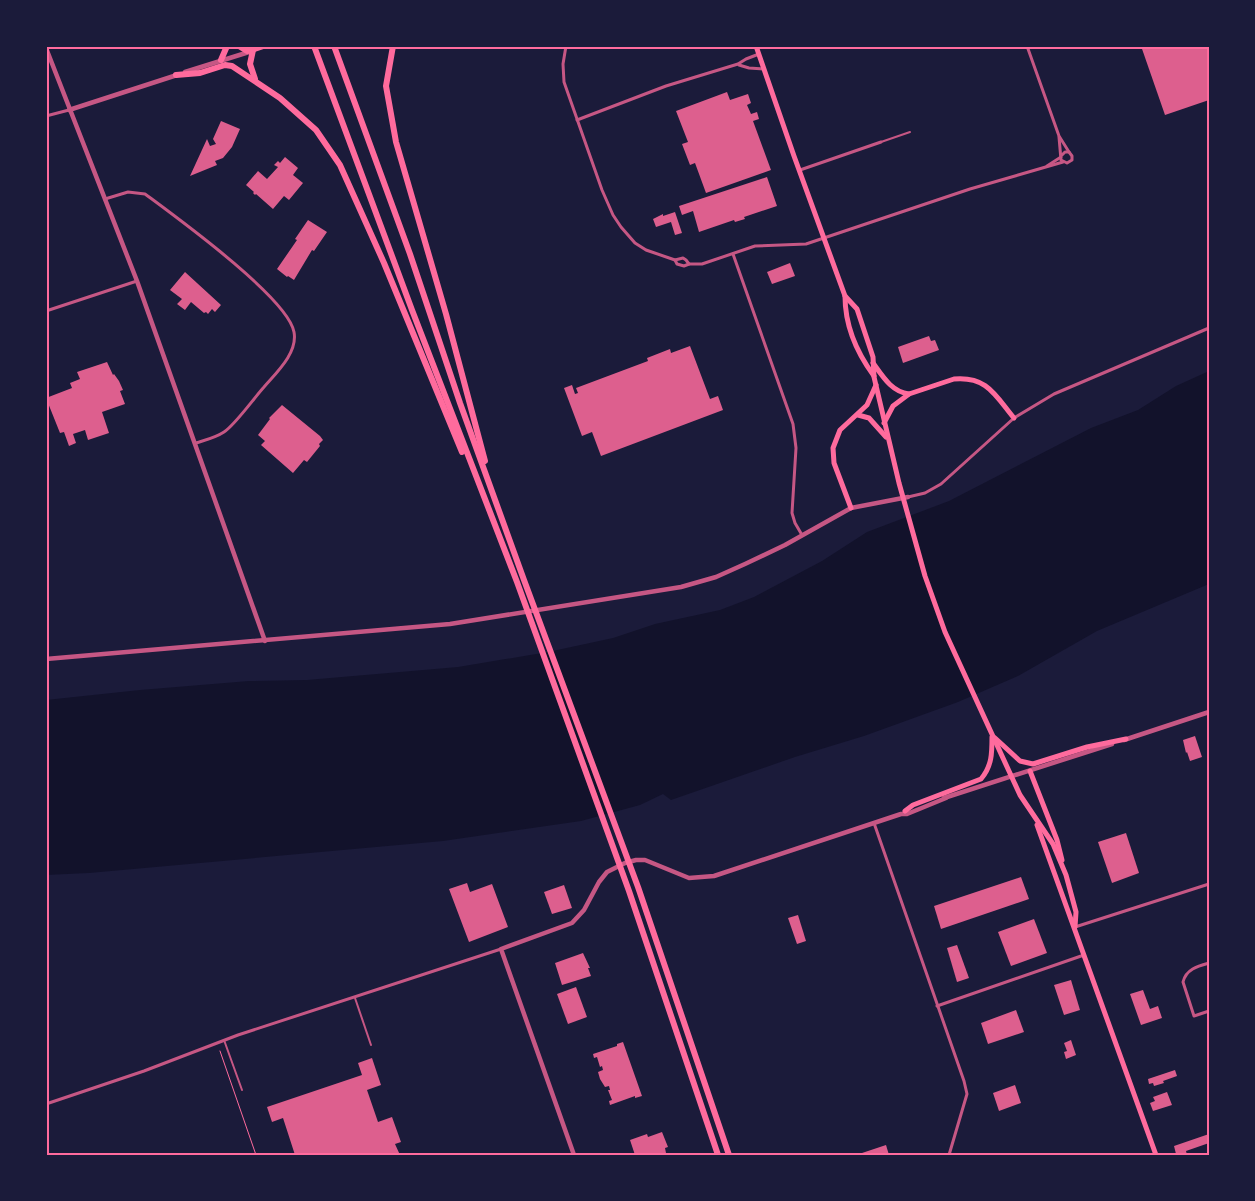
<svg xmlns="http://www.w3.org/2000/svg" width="1255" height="1201" font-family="'PT Sans Narrow',sans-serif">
	<rect width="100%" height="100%" fill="#1b1b3a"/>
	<path fill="#12122b" d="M1209,371V584L1097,631L1018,676L958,702L864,736L795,757L671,800L663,794L640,805L581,821L443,841L89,873L46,875V700L140,690L249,681L307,680L458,667L548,652L613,638L655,624L720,610L754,597L822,561L867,532L949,501L1091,428L1138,410L1176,386Z"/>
	<g fill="#dd5f8e">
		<path d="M1141,46H1209V100L1165,115Z"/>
		<path d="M727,92L730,100L748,94L751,103L747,105L751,114L757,112L759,119L753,121L771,170L706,193L695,163L690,165L682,144L688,142L676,111Z"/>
		<path d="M221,121L240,129L232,147L223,158L215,161L217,165L190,176L207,139L210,146L216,144L213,139Z"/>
		<path d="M285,157L298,168L293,175L303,183L289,200L284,196L273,209L256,194L255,195L253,193L254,192L246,185L258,171L267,179L278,167L274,165L278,161L280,163Z"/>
		<path d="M767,177L777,206L744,217L745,219L735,222L734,220L699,232L693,211L682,215L679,206Z"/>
		<path d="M675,212L682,233L675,235L671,222L656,227L653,219L663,214V216Z"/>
		<path d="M308,220L327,232L314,251L312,250L294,280L288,276L287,277L277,269L297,240L295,239Z"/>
		<path d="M790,263L795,276L772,284L767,272Z"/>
		<path d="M185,272L221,305L215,312L212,309L208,314L206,312L204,313L191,302L185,310L177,304L182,299L170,290Z"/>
		<path d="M929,336L931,341L935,340L939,350L903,363L898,347Z"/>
		<path d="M690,346L710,399L718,396L723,410L601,456L592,432L582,436L564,388L572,385L575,394L578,393L576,388L648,361L647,358L670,349L671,353Z"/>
		<path d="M107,362L113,375L114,374L119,381L123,390L120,391L125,404L102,412L109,433L88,440L85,430L73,434L76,443L69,446L64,432L60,433L46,398L72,388L70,383L80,379L77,372Z"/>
		<path d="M282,405L320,436L323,440L319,444L320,446L307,462L304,460L293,473L261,445L265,441L258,435L270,419L269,418Z"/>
		<path d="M1195,736L1202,757L1190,761L1187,752L1186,753L1183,740Z"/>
		<path d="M1126,833L1139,873L1112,883L1098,842Z"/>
		<path d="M1021,877L1029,899L941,929L934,906Z"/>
		<path d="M467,883L470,892L492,884L508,927L469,942L449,889Z"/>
		<path d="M564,885L572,908L552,914L544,892Z"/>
		<path d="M798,915L806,941L797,944L788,918Z"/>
		<path d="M1034,919L1047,953L1011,966L998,932Z"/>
		<path d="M957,945L969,978L957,982L947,948Z"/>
		<path d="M583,953L590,968H588L591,976L562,985L555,963Z"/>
		<path d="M1071,980L1080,1010L1064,1015L1054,985Z"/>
		<path d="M576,987L587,1017L568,1024L557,994Z"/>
		<path d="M1143,990L1150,1009L1158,1006L1162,1018L1141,1025L1130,994Z"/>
		<path d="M1016,1010L1024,1032L988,1044L981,1023Z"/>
		<path d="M1071,1040L1076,1055L1066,1059L1064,1052L1067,1051L1064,1043Z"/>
		<path d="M623,1042L642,1096L635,1098V1096L610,1105L609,1101L612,1100L608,1090H610L609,1086L605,1087L600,1079L598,1072L603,1070L602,1066L600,1067L597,1057L594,1058L593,1054L617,1046V1044Z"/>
		<path d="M372,1058L381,1085L367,1090L378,1122L392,1117L401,1142L395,1144L400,1155H295L283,1118L272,1122L267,1107L362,1075L358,1063Z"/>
		<path d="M1175,1070L1177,1076L1163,1081L1164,1083L1154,1086L1153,1083L1149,1084L1148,1079Z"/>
		<path d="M1015,1085L1021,1103L999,1111L993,1093Z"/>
		<path d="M1167,1092L1172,1105L1153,1111L1150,1103L1155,1101L1153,1097Z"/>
		<path d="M662,1132L668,1147L665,1148L666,1153L660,1155H635L630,1140L647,1134L648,1137Z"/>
		<path d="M1209,1134V1143L1186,1151L1187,1155L1176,1154L1174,1146Z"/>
		<path d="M886,1145L889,1155H859V1154Z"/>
	</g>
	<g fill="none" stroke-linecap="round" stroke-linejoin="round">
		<path stroke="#ff6b9d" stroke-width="1" d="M220,1051L256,1155"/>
		<g stroke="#c65784" stroke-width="2">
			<path d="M881,142L910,132"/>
			<path d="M355,998L371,1045"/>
			<path d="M224,1040L242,1090"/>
		</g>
		<g stroke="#c65784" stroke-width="3">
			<path d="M566,46L563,64L564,82L602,190L613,215L621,227L635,243L646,250L675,260L683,258L686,260L689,264"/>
			<path d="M1027,46L1059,136L1069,152"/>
			<path d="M739,65L749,68L764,69"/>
			<path d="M46,116L69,110"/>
			<path d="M577,120L666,86L738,64L746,59L759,54"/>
			<path d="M1059,137L1061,160L1067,163L1072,160V156L1069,152H1065L1062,155"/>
			<path d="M1047,166L1061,157"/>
			<path d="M800,170L881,142"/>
			<path d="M105,199L128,192L145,194C176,217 288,298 294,332C298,353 276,373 264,387C254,398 235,425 224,432C215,438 205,440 196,443"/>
			<path d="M733,254L793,424L796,448L792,513L795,523L802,535"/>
			<path d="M675,260L677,264L684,266L689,264H702L755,246L806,244L970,189L1063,162"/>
			<path d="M46,311L137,281"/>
			<path d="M908,497L925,493L941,484L1014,418L1054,394L1209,328"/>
			<path d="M874,823L964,1081L967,1094L949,1155"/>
			<path d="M1075,927L1209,884"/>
			<path d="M1209,963C1198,966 1186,969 1183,982L1194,1016L1209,1011"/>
			<path d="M937,1006L1084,955"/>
			<path d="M46,1104L144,1071L238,1035L501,949"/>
		</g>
		<g stroke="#c65784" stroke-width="4.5">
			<path d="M46,48L137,281L265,641"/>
			<path d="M185,72L249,52"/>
			<path d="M69,110L177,75"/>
			<path d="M46,659L450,624L681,587L716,577L745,564L785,545L851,508L908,497"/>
			<path d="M1124,740L1209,712"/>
			<path d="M944,798L1112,744"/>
			<path d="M574,1155L501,949L572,923L584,910L599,882L607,872L625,863L636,860H645L689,878L714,876L901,814H907L946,798"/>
		</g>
		<g stroke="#ff6b9d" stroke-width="5">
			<path d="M756,46L794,156L845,296C845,325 857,353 874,376"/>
			<path d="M253,50L265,46"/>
			<path d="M845,296L857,309L873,357L874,377L899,483L925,576L945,632L1020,795L1053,844L1066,875L1076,912L1075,927"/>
			<path d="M873,363C883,377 892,392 909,394"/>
			<path d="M858,415L869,418L886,437"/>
			<path d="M884,423L893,406L909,394L954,379C987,376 995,395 1014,418"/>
			<path d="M851,508L834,463L833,448L840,430L867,405L876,385"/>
			<path d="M995,738L1020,761L1033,764L1087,747L1126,739"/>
			<path d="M1030,771L1057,840L1062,860"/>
			<path d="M905,811L913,805L981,779C992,766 992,753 992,737"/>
			<path d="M1037,825L1156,1155"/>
		</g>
		<g stroke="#ff6b9d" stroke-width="6">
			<path d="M239,46L247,51L253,50L250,64L255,79"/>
			<path d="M314,46L412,310L517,582L629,891L718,1155"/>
			<path d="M334,46L410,254L460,403L524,580L638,887L729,1155"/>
			<path d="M393,46L386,86L396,142L446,314L485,461"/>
			<path d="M221,60L227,46"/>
			<path d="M176,75L200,73L225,65L232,66L280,98L316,130L340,165L384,263L462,452"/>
		</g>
	</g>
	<rect width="1255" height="1201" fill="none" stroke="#1b1b3a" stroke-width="95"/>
	<rect x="48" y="48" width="1160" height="1106" fill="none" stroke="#ff6b9d" stroke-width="2"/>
</svg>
